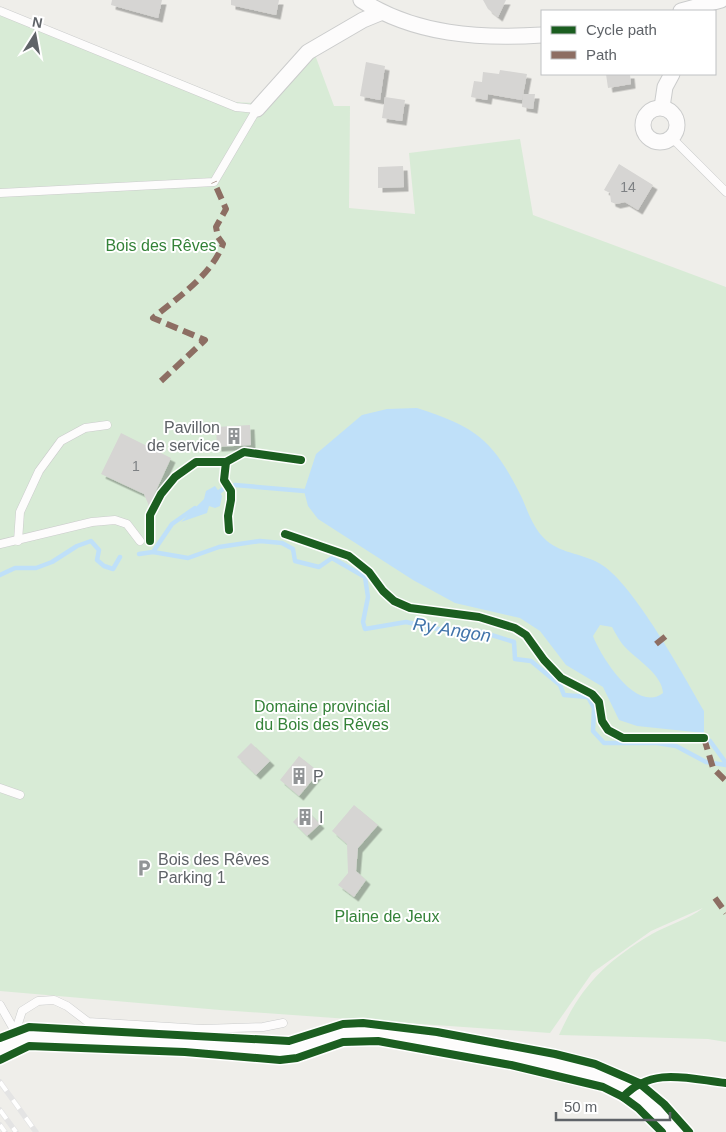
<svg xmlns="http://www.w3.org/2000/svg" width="726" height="1132" font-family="Helvetica,sans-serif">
	<defs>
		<filter id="shadow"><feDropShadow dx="4.5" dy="4.5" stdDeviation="0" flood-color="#0004"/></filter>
	</defs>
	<rect width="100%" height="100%" fill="#efeeea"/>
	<path fill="#d8ebd6" d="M0,7L235,102L254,103L311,44L334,106H350L349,208L415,214L409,153L520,139L533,215L726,287V1042L708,1039L559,1035C581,986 605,962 652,934C668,925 689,919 703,908L651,931L592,973L550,1033L220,1010L0,991Z"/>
	<g fill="#bfe0f9" fill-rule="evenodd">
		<path d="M417,408C477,427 494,441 522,498C528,512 534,530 547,541C562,554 586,554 602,565C634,585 684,676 704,711V733L637,726L619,720L603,687L566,665L540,631L520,618L455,603L413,580L318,519L308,506L304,491L316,454L362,415L387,409ZM600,625L612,627C616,634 620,642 625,647C637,660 662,674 663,693C637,714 601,657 593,636Z"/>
		<path d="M215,486L222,496L220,506L215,508L209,506L207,513L181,522L204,499L206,491Z"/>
	</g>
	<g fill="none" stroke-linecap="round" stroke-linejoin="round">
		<g stroke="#bfe0f9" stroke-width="4.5">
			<path d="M235,485L304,491"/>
			<path d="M214,496L223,489"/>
			<path d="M153,552L188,558L219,547L260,541L282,543L293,549L295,561L319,567L332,558L365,577L368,597L363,622L365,629L406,622L443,630L482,632L514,642L515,659L531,661L560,685L564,695L588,697L594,708L593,731L604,743H657L676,746L706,762L726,765"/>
			<path d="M139,554L153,552L172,524L195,508"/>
			<path d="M0,575L15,568H36L52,562L77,546L91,541L99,550L97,560L104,566L113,569L120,557"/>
			<path d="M710,741L726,763"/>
		</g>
	</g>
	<g fill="#d6d5d3" filter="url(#shadow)">
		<path d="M112,0H162L158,18L111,5Z"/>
		<path d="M231,0H279L276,15L231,5Z"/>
		<path d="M483,0H506L498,17L488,9Z"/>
		<path d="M366,62L385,66L380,100L360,96Z"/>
		<path d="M500,70L527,74L522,100L488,94L487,100L471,97L474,81L482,82L483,72L499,74Z"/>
		<path d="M606,74H630L631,84L608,88Z"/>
		<path d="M523,94H535L533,109L522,107Z"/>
		<path d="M385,97L405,100L402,121L382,118Z"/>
		<path d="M619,164L653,185L638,210L625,202L616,204L611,202L610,193L604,190Z"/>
		<path d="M403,166L404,187L378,188V167Z"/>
		<path d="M250,425L251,445L217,447L216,427Z"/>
		<path d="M121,433L171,458L149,506L144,494L101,474Z"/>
		<path d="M251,743L270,761L256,775L237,757Z"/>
		<path d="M299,756L319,772L299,796L280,780Z"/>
		<path d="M354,805L378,825L358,848L356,871L366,880L354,897L338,885L348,873L347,844L332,831Z"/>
		<path d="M305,809L320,824L307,836L293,822Z"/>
	</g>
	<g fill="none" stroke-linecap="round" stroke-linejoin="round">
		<g stroke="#cbcccc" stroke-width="9">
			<g id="lane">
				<path d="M0,11L236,107L257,109L214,182L0,193"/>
				<path d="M672,138L726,192"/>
				<path d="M18,541L20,512L39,471L61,441L85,428L107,425"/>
				<path d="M0,544L92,522L115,520L127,524L140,541"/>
				<path d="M0,788L20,795"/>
				<path d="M0,1005L16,1033"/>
				<path d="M16,1030L22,1011L38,1001L54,1000L67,1006L88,1022L202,1029L263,1027L283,1023"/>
			</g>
		</g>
		<g stroke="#cbcccc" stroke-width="17">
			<g id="street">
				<path d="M361,0C415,35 480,39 542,35"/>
				<path d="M681,11L721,0"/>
				<path d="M662,107L665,87L672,74"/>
				<circle cx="660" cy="125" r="17"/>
				<path d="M257,109L308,52L363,20L380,13"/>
			</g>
		</g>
		<g stroke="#cacacb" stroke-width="23">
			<path id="secondary" d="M0,1051L32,1035L264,1050H292L347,1032L385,1034L517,1058L602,1078L630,1090L652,1108L674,1132"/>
		</g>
		<use href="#lane" stroke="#fdfcfc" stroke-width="8"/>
		<use href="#street" stroke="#fdfcfc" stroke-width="15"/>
		<use href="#secondary" stroke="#fdfcfc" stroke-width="21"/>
		<g stroke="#e4e4e4" stroke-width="5.5">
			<g id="rail">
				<path d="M0,1082L36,1132"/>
				<path d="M0,1110L16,1132"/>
				<path d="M0,1125L5,1132"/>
			</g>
		</g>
		<use href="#rail" stroke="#fff" stroke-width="4" stroke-dasharray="11" stroke-linecap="butt"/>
		<g stroke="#8d6e63" stroke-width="6" stroke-dasharray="12 6" stroke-linecap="butt">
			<path d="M161,381L205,340L153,318C178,297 211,276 223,244L218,237L216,227L226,209L214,182"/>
			<path d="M656,644L666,636"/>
			<path d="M704,738L713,768L726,781"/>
			<path d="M715,898L726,913"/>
		</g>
		<g stroke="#fff" stroke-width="11">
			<g id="cycleway">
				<path d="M226,462L224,480L231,491V500L228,516L229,530"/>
				<path d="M285,534L349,556L369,572L383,591L394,601L410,608L479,617L515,628L526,635L544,660L561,678L592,694L599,702L602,721L608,730L623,738H704"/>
				<path d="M150,541V515L161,494L175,477L196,462H226L244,452L301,460"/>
				<path d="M0,1038L29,1027L289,1041L343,1024L363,1023L437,1032L555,1054L595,1064L639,1083L664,1104L689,1132"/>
				<path d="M0,1060L29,1046L185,1052L280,1060L297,1058L343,1042L378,1041L511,1065L603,1087L623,1097L638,1108L662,1132"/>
				<path d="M623,1097C652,1066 689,1079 726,1083"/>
			</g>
		</g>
		<use href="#cycleway" stroke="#1b5e20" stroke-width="8"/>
	</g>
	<defs>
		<g id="building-bare" transform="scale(1.35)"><path d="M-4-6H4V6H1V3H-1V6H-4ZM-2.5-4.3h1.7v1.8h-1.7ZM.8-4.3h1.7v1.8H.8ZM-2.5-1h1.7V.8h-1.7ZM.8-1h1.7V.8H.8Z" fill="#919496" stroke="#fff" stroke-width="2.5" paint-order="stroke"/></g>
		<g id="parking-bare" transform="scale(1.35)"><path d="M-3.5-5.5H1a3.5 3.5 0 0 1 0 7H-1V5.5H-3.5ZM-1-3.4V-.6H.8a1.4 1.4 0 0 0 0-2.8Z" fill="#919496" stroke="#fff" stroke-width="2.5" paint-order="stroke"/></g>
	</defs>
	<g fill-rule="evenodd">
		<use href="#building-bare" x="234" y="436"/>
		<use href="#building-bare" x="299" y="776"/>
		<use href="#building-bare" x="305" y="817"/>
		<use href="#parking-bare" x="144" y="868"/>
	</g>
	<g text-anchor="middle" stroke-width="4" stroke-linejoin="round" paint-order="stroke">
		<g font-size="14" fill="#7e8184">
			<text x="628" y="192">14</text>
			<text x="136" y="471">1</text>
		</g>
		<g font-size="16" fill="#348238" stroke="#fff">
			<text x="161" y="251">Bois des Rêves</text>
			<text x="322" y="712">Domaine provincial<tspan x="322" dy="18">du Bois des Rêves</tspan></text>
			<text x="387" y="922">Plaine de Jeux</text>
		</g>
		<g font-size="16" fill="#5f6368" stroke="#fff" text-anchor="start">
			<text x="220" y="433" text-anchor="end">Pavillon<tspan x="220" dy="18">de service</tspan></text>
			<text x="313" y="782">P</text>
			<text x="319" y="823">I</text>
			<text x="158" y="865">Bois des Rêves<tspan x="158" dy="18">Parking 1</tspan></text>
		</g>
		<g font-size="18" font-style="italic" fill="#4174aa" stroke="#fff">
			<text transform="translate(452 630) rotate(9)" y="6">Ry Angon</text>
		</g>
	</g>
	<rect x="541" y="10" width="175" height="65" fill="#ffffff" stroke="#bfc1c3"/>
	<rect x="551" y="26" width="25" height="8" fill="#1b5e20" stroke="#bfc1c3"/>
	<text x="586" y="35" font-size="15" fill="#5f6368">Cycle path</text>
	<rect x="551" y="51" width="25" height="8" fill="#8d6e63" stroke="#bfc1c3"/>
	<text x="586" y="60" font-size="15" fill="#5f6368">Path</text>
	<g transform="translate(35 35) rotate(11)" stroke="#ffffff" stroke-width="4" paint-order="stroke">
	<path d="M0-4L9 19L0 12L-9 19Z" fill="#5f6368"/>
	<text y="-8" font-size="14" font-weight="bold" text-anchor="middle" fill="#5f6368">N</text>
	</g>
	<path d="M556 1112v8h114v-8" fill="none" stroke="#5f6368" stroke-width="2.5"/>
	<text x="564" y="1112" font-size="15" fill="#5f6368" stroke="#ffffff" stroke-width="4" paint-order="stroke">50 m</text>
</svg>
